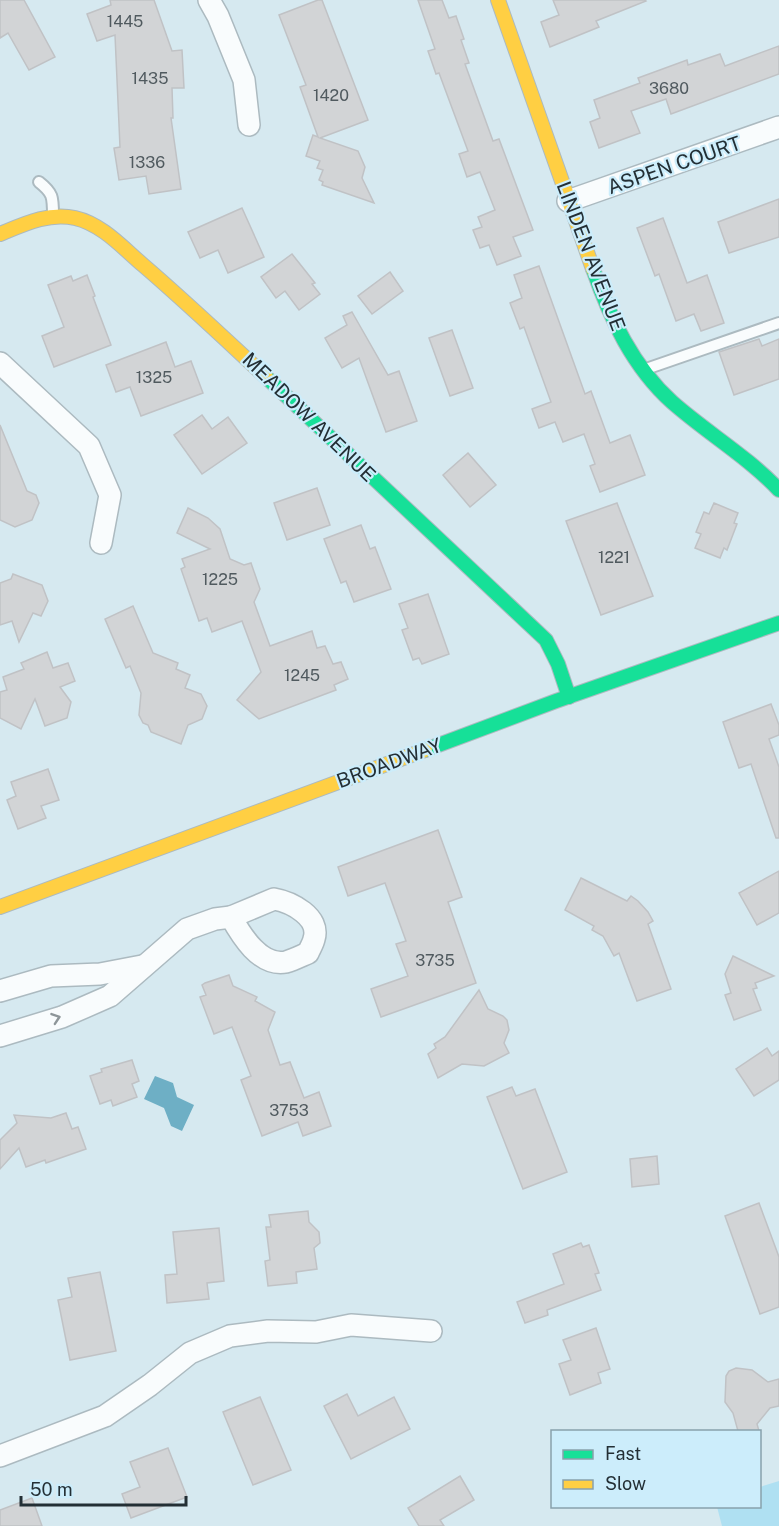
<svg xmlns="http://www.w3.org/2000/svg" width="779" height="1526" font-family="'Public Sans',sans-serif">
	<rect width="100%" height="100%" fill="#d6e9f0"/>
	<path fill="#afe0f2" d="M779,1481V1526H722L717,1507L760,1506V1487Z"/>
	<path fill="#6eafc5" d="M155,1076L173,1083L177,1097L194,1105L182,1131L171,1126L164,1108L144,1099Z"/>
	<g fill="#d2d4d6" stroke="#c0c2c5" stroke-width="1.5">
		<path d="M0,0H24L55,57L29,70L8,33L0,38Z"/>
		<path d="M110,0H154L172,51L182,50L184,88H172L173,118H171L181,189L149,194L146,176L119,180L114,148L120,147L115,35L97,41L87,14L111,5Z"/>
		<path d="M318,0H322L368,120L320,138L358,151L365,167L362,178L374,203L322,185L323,182L319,180L323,170L317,168L320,161L306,156L313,135L318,137L300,87L306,85L279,15Z"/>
		<path d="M418,0H442L449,18L456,16L464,39L461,40L469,63L465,64L493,141L499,139L533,230L513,237L521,256L497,265L489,245L480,248L473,230L482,227L478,217L495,210L480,172L467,177L459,154L468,151L439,73L436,74L428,51L435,49Z"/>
		<path d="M553,0H645L646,1L596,21L599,27L550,47L541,22L559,15Z"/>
		<path d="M779,46V74L671,114L666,99L631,111L640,133L599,148L590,122L600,118L594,100L640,83L638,78L687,60L688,65L720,54L725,66Z"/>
		<path d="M779,199V237L729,253L718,222Z"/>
		<path d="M242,208L264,257L228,273L218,250L200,258L188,232Z"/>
		<path d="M663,218L687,283L707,275L724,323L701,331L694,314L676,321L659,274L655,276L637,228Z"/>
		<path d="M292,254L315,283L312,284L320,294L299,310L285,291L276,298L261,277Z"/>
		<path d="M539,266L585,394L591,391L610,443L630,435L645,475L600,492L590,466L595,464L584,434L563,442L555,422L539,428L532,409L551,402L524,327L520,329L510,303L522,298L514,275Z"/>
		<path d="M390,272L403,291L372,314L358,296Z"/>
		<path d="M87,275L95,296L93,297L111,345L54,367L42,336L64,327L48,285L71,276L73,281Z"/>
		<path d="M352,312L388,375L399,371L417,421L386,432L359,358L342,368L325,338L347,325L343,316Z"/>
		<path d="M452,330L473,388L450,396L429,338Z"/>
		<path d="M759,339L762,346L779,339V379L734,395L719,352Z"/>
		<path d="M166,342L175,367L191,361L203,393L141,416L130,387L116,392L106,365Z"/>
		<path d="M202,415L212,429L228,417L247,443L202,474L174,435Z"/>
		<path d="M0,425L27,491L36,495L39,503L32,520L15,527L0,520Z"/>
		<path d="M468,453L496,485L470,507L443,475Z"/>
		<path d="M317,488L330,525L287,540L274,503Z"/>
		<path d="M617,503L653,596L601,615L566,521Z"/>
		<path d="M714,503L738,513L734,523L737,524L727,550L724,548L720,558L695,548L701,534L696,532L704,512L709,514Z"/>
		<path d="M188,508L208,518L220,529L230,559L244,565L251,563L260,589L254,602L270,646L312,631L317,648L325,646L333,664L341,662L348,679L334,685L336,690L259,719L237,700L261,672L242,621L212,632L207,618L199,621L181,569L185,567L182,559L210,549L177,533Z"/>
		<path d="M361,525L370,549L375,547L391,589L354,602L346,581L341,583L324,539Z"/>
		<path d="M13,574L42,585L48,601L41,616L33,613L19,642L12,621L0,625V583L11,579Z"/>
		<path d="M428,594L449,654L422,664L419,658L413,660L402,630L408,628L399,604Z"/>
		<path d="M133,606L153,653L178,663L176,669L190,675L185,688L201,694L207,706L202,719L188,725L181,744L151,732L148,725L143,723L139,715L141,693L130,666L126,668L105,619Z"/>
		<path d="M47,652L53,668L68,663L75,681L60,687L71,702L67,718L45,726L35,699L21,729L0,718V692L7,690L3,677L24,669L21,663Z"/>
		<path d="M771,704L779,725V735L769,739L779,767V838H776L751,764L739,768L723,722Z"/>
		<path d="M48,769L59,800L41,806L46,818L18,829L7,800L16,796L11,782Z"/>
		<path d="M438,830L462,897L448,902L476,983L381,1017L371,989L408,976L396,944L406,941L385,883L348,896L338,867Z"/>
		<path d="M779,871V913L757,925L739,893Z"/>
		<path d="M581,878L627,901L631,896L638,901L648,912L653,921L648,924L671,989L637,1001L619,953L614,956L603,936L592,930L594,926L565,910Z"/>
		<path d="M733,956L774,976L755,983L757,988L753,989L761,1010L734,1020L725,995L731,993L725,974Z"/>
		<path d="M229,975L233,986L257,997L255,1001L275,1012L268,1030L280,1065L290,1062L304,1098L319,1092L331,1126L303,1136L298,1122L262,1136L241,1080L251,1076L232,1027L214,1034L200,997L206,995L202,985L205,983Z"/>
		<path d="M479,990L488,1009L503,1016L507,1020L509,1030L504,1043L509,1053L484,1066L462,1064L438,1078L428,1054L436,1048L434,1044L445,1037Z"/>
		<path d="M767,1048L772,1056L779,1051V1080L754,1096L736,1069Z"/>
		<path d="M132,1060L139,1081L132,1084L137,1097L113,1106L111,1100L100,1104L90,1076L102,1072L101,1069Z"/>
		<path d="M512,1087L516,1096L535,1089L567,1172L523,1189L487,1097Z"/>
		<path d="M66,1113L72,1129L78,1127L86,1149L46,1163L45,1160L26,1167L19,1148L0,1169V1140L17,1123L14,1115L51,1118Z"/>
		<path d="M657,1156L659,1184L632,1187L630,1159Z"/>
		<path d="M759,1203L779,1257V1307L760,1314L725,1216Z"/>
		<path d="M308,1211L309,1222L319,1232L320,1243L314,1248L317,1269L296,1272L297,1283L268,1286L265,1261L270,1260L266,1227H271L269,1215Z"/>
		<path d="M219,1228L224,1281L207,1283L209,1299L167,1303L165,1275L177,1274L173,1232Z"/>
		<path d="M581,1243L583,1247L589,1245L599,1273L595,1274L601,1290L547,1310L548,1315L525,1323L517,1302L564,1284L553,1254Z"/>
		<path d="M100,1272L116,1351L70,1360L58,1300L72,1297L68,1278Z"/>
		<path d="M596,1328L610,1369L598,1373L601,1383L570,1395L559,1364L571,1360L563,1340Z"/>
		<path d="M736,1368L752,1370L768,1382L779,1379V1406L770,1408L757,1424L759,1431H738L733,1413L725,1402L726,1376L729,1371Z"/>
		<path d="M347,1394L358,1416L394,1397L410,1429L351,1459L324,1406Z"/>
		<path d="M260,1397L291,1470L253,1485L223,1412Z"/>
		<path d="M168,1448L187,1497L131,1518L122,1494L140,1487L130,1462Z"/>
		<path d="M460,1476L474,1500L440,1520L444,1526H419L408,1508Z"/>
		<path d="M32,1498L42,1526H0V1510Z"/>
	</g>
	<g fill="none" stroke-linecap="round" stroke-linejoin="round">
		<g stroke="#acbac0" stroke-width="14">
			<g id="lane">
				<path d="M39,182C53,193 53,197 53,215"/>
				<path d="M646,369L779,323"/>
			</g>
		</g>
		<g stroke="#acbac0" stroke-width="24">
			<g id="street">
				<path d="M209,0L218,16L244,80L249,125"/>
				<path d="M568,201L779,127"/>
				<path d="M0,363L89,446L110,495L101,543"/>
				<path d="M274,899C291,902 321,917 314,939C313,944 310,948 308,953C301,956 293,960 286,962C260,967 241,935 231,917Z"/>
				<path d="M0,991L51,976L100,974L142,966"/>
				<path d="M0,1036L62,1017L110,996L187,929L215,919L231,917"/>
				<path d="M0,1456L105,1416L150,1385L190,1353L230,1336L268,1331L316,1332L351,1325L431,1331"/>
			</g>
		</g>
		<g stroke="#acbac0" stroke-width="16">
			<g id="fast">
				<path d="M593,269C610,318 633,367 672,402C707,433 747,456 779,490"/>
				<path d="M266,377L546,640L558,664L569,697"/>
				<path d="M425,750L556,701L779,623"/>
			</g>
		</g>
		<g stroke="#acbac0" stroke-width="16">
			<g id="slow">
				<path d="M498,0L593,269"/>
				<path d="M0,234C24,224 49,212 75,218C102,224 123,248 143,265C185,301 225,339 266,377"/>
				<path d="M0,907L425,750"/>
			</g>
		</g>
		<use href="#lane" stroke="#f9fcfd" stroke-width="10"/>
		<use href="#street" stroke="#f9fcfd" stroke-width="21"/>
		<use href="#fast" stroke="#16e098" stroke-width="14"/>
		<use href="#slow" stroke="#ffcf43" stroke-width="14"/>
	</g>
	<defs><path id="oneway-chevron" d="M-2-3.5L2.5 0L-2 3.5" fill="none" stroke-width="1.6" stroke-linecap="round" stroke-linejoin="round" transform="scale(1.5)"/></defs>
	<use stroke="#8e9699" href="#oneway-chevron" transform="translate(56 1018) rotate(-19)"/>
	<g text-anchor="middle" stroke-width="4.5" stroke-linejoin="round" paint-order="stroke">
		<g font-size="16" fill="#505a5f">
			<text x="125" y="27">1445</text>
			<text x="150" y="84">1435</text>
			<text x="669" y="94">3680</text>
			<text x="331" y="101">1420</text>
			<text x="147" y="168">1336</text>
			<text x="154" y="383">1325</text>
			<text x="614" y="563">1221</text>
			<text x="220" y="585">1225</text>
			<text x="302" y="681">1245</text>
			<text x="435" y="966">3735</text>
			<text x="289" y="1116">3753</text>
		</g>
		<g font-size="20" fill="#232f35" stroke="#ccedfb">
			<text transform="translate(674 165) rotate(-19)" y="7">ASPEN COURT</text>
			<text transform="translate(591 256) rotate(69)" y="7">LINDEN AVENUE</text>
			<text transform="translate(309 417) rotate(44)" y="7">MEADOW AVENUE</text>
			<text transform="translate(389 763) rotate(-20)" y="7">BROADWAY</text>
		</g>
	</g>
	<rect x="551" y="1430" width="210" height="78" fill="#ccedfb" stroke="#88a1ac" stroke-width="1.5"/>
	<rect x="563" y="1450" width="30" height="9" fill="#16e098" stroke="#88a1ac" stroke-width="1.5"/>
	<text x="605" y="1460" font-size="18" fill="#232f35">Fast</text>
	<rect x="563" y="1480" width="30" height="9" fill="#ffcf43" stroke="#88a1ac" stroke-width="1.5"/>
	<text x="605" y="1490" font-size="18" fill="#232f35">Slow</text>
	<path d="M21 1496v9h165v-9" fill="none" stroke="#232f35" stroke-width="3"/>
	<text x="30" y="1496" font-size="18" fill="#232f35" stroke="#ccedfb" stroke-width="4.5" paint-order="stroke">50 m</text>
</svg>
